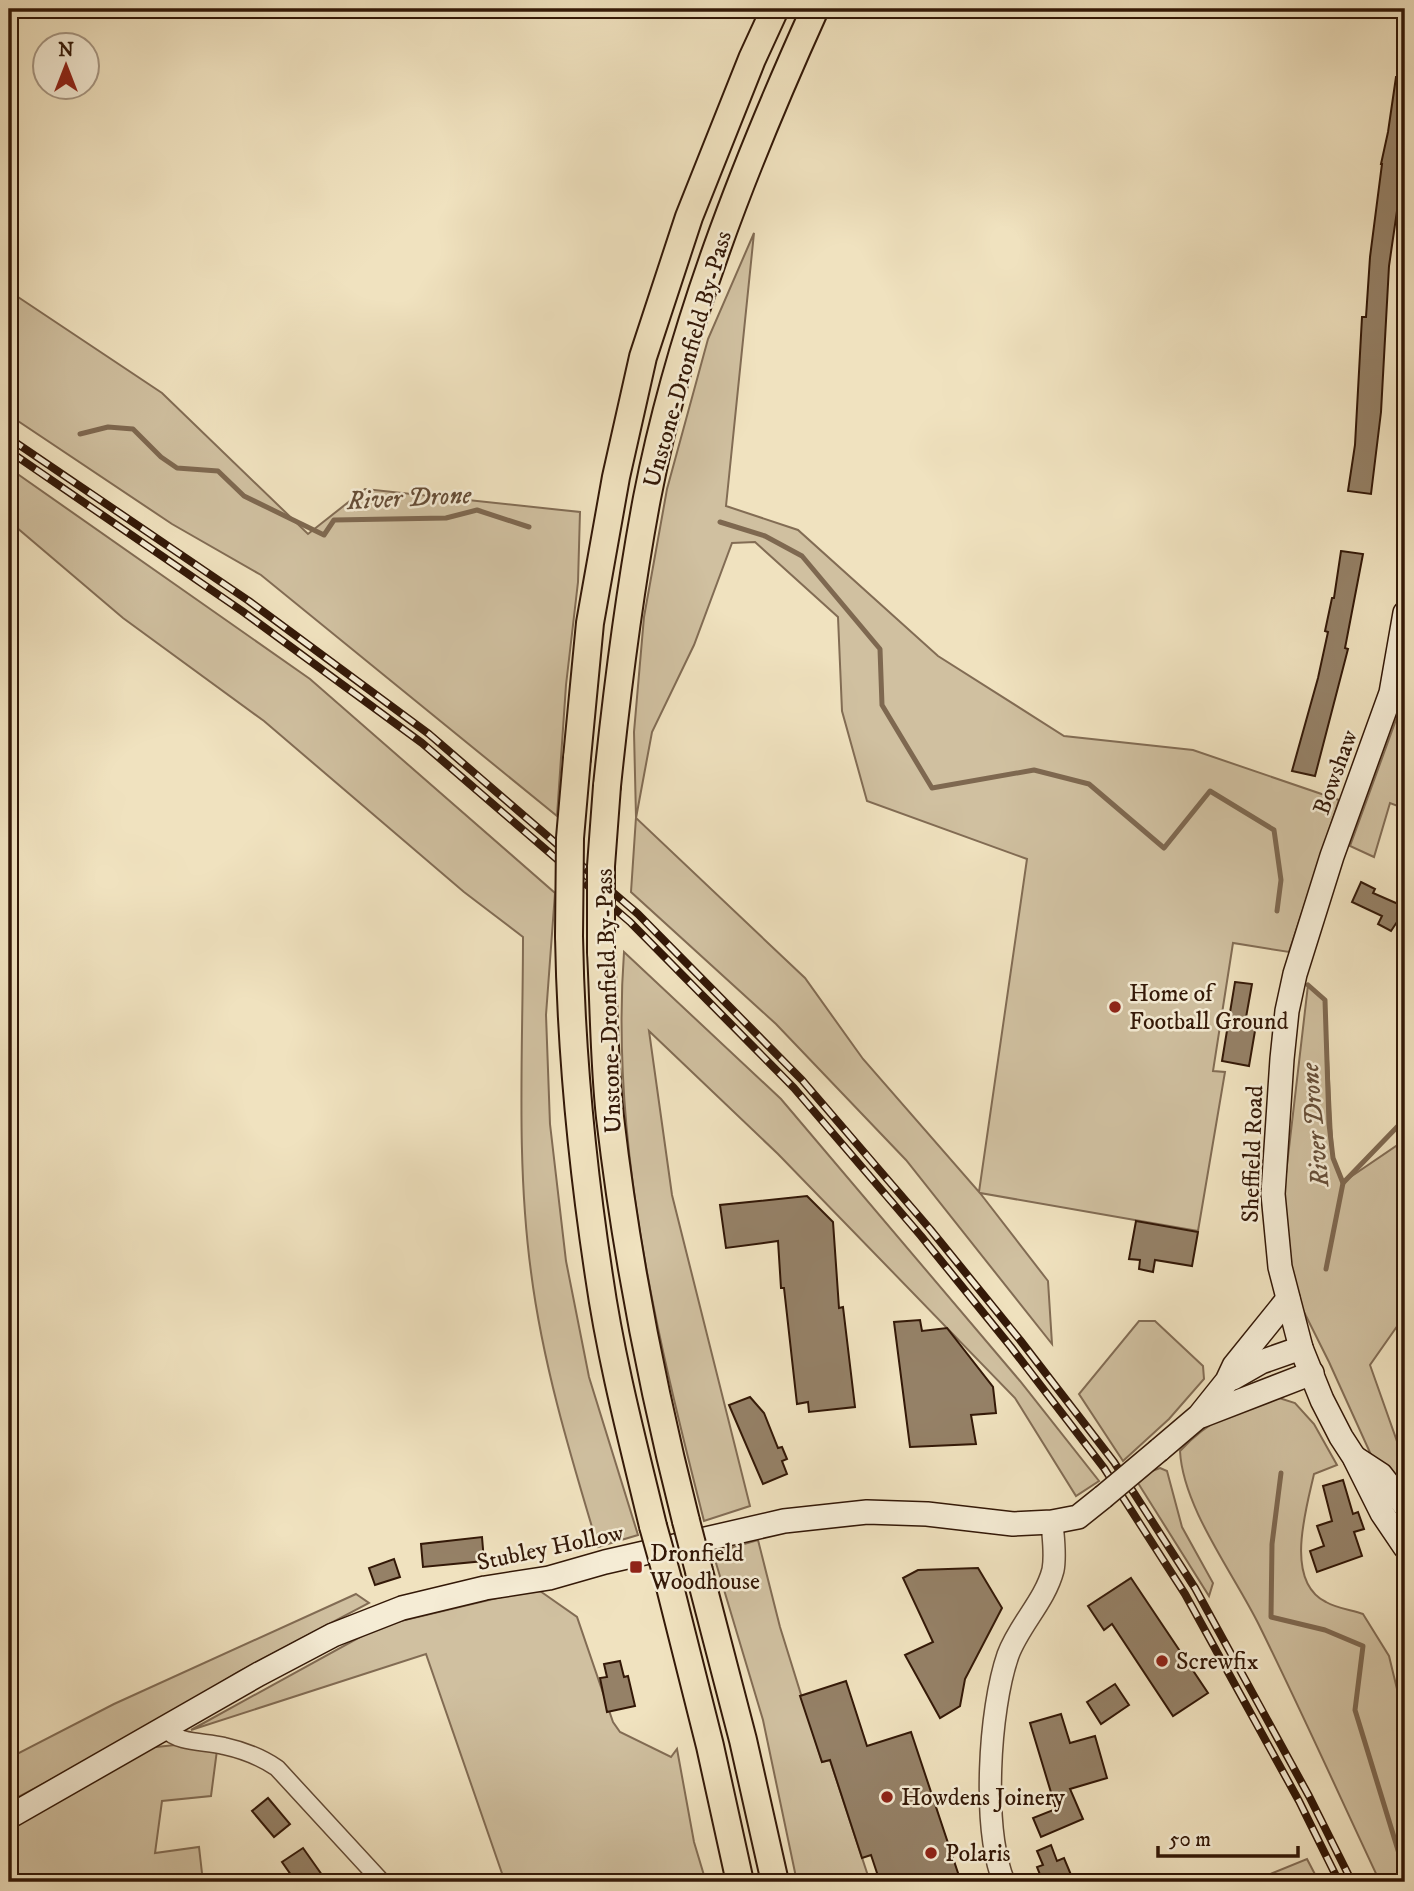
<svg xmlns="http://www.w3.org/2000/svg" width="1414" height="1891" font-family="'IM FELL DW Pica',serif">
	<rect width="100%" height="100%" fill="#f0e2bf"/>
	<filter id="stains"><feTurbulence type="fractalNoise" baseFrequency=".00286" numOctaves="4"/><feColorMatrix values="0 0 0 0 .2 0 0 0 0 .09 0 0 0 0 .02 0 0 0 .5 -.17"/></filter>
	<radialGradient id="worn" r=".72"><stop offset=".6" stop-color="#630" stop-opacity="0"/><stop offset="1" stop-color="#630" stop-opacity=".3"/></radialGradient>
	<g fill="#d0c0a0" stroke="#826c54" stroke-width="2" fill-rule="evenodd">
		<path d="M754,233L726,506L798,530L938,656L1064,736L1193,750L1339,800L1289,952L1233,943L1213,1071L1225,1072L1198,1231L980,1193L1048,1281L1052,1344L906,1160L776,1024L631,892L636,817L634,732L644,617L667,489L708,339ZM755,542L838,617L842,711L867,801L1027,859L979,1192L863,1059L805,978L636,818L652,732L694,645L732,543Z"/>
		<path d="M9,291L162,393L308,534L365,489L580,512L578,582L566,685L557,816L261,575L172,524L9,415Z"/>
		<path d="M9,468L310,679L555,893L546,1015L550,1124L566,1261L589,1377L638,1535L598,1547C571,1457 543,1366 531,1272C516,1161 523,1049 523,937L464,892L264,721L123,618L9,521Z"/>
		<path d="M1405,695V801L1403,808L1390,803L1374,857L1350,846Z"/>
		<path d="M624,952L781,1099L1020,1381L1099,1481L1076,1496L1015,1398L778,1154L649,1031L672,1195L750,1506L704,1521C657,1336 610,1144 624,952Z"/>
		<path d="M1308,985L1325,1000L1333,1158L1343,1182L1405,1140V1315L1370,1365L1405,1464V1497L1372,1457L1329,1362L1298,1300L1289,1260L1284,1191Z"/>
		<path d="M1139,1321H1155L1203,1366L1204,1379L1169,1419L1123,1461L1079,1394Z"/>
		<path d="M1276,1397L1295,1403L1314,1424L1337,1465L1314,1474C1306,1510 1284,1581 1326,1602C1336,1608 1351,1610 1363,1614L1389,1656L1405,1722V1882H1380C1340,1797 1301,1710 1259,1625C1234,1574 1183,1508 1180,1451C1209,1419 1237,1409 1276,1397Z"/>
		<path d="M1160,1468L1167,1471L1182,1527L1213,1583L1209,1596L1138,1483L1152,1471Z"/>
		<path d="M758,1540L780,1627L822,1762L830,1760L870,1882H797L763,1720L713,1553Z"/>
		<path d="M540,1591L577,1617L613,1722L620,1732L671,1757L677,1749L694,1842L706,1882H505L426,1654L191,1730L380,1626L522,1592Z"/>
		<path d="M356,1594L369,1603L238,1672L133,1736L9,1802V1758L114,1704Z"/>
		<path d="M175,1745L217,1750L211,1796L162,1801L155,1853L199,1847L203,1882H9V1822L147,1748Z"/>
		<path d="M1307,1859L1319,1882H1251Z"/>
	</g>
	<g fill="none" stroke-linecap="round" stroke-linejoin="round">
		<g stroke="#7e6850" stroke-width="5">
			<path d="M80,434L108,427L133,429L161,457L177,468L218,471L244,496L324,535L334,520L446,518L477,510L529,527"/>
			<path d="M720,522L765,536L802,556L880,649L882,705L932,788L1034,770L1089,784L1164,848L1210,791L1274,830L1281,880L1277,911"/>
			<path d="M1308,985L1325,1000L1329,1124L1333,1158L1343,1183L1326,1269"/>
			<path d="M1343,1183L1398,1126L1405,1113"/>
			<path d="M1281,1473L1272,1544L1271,1617L1325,1630L1363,1646L1355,1710L1405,1873"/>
		</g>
	</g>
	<g fill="#958167" stroke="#331807" stroke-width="2">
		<path d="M1396,77H1405V156L1389,266L1381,412L1371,494L1348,491L1355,445L1362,317H1366L1370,257L1382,164H1381L1388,132Z"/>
		<path d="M1341,551L1363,554L1345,648L1348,649L1315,776L1292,771L1318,678L1328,632L1325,631L1332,598H1334Z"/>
		<path d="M1361,882L1375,889L1373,893L1405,907V926L1397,922L1391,931L1378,924L1382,916L1352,902Z"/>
		<path d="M1235,982L1252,984L1245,1023L1256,1025L1249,1066L1222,1061Z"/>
		<path d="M807,1196L833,1222L839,1308L843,1307L855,1407L809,1412L808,1402L797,1404L784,1288H781L778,1241L726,1248L720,1205Z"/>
		<path d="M1136,1221L1198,1232L1192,1266L1155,1260L1153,1272L1139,1269L1140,1260L1129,1259Z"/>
		<path d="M920,1320L922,1331L947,1328L993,1387L996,1413L971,1415L976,1444L910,1447L894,1322Z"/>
		<path d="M750,1397L764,1413L778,1448L782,1447L787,1459L782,1461L787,1474L763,1484L729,1405Z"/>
		<path d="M1343,1480L1353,1514L1358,1512L1364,1529L1354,1532L1362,1556L1317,1572L1310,1551L1324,1546L1317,1526L1332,1521L1323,1486Z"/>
		<path d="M482,1537L484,1561L423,1567L421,1544Z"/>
		<path d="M394,1559L400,1577L375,1585L369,1568Z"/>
		<path d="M978,1568L1002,1608L965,1679L960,1706L940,1718L905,1655L933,1642L903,1578L918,1570Z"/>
		<path d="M1131,1578L1208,1693L1173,1716L1112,1624L1104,1630L1088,1606Z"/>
		<path d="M620,1661L624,1677L628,1676L635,1706L607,1712L600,1678L607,1677L604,1664Z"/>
		<path d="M846,1681L867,1746L911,1732L961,1882H880L871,1855L862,1858L830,1760L822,1762L800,1696Z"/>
		<path d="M1115,1684L1129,1705L1101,1724L1087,1702Z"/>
		<path d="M1061,1714L1070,1743L1095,1736L1107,1778L1070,1789L1083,1819L1041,1837L1033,1818L1056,1809L1030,1723Z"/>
		<path d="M268,1798L290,1824L274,1837L252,1811Z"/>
		<path d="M1051,1845L1057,1861L1064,1858L1074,1882H1043L1037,1867L1043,1865L1037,1851Z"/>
		<path d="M303,1848L327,1882H296L282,1862Z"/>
	</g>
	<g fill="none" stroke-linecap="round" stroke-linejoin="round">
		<g stroke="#624a35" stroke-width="19">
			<path id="minor" d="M165,1729C179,1744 205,1741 224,1746C242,1750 261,1757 277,1768L382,1882"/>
		</g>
		<g stroke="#624a35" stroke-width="24">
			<path id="tertiary" d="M1004,1882C982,1828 989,1710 1008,1655C1019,1625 1045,1601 1053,1570C1056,1555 1053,1537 1052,1522"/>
		</g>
		<g stroke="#331807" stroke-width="26">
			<g id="secondary">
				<path d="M1405,613L1391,693L1332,856L1295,974L1287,1011L1282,1059L1273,1194L1280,1267L1301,1348L1322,1400L1341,1437L1354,1457L1382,1513L1405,1547"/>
				<path d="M1233,1378L1261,1362L1301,1348"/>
				<path d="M1201,1416L1312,1373"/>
				<path d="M1159,1450L1199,1416L1227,1381L1234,1366L1288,1299"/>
				<path d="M1355,1458L1381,1475L1405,1506"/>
				<path d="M9,1817L259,1674L333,1635L402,1608L485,1588L549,1578L605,1562L784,1521L867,1512L927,1514L1013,1524L1052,1522L1078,1517L1103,1497"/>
			</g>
		</g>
		<g stroke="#331807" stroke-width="30">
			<g id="trunk">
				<path d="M577,758L590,623L616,477L643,357L689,217L752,59L775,9"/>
				<path d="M607,786C617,690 629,594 647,498C680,328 744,166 815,9"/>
				<path d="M569,936C571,1050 582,1164 599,1276C611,1360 633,1443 653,1526"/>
				<path d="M601,952C604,1007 604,1062 610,1117C626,1254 652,1387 686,1521"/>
				<path d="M699,1571L743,1740L775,1882"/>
				<path d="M669,1583L710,1746L740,1882"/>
			</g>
		</g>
		<use href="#minor" stroke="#f5ecd5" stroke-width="16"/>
		<use href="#tertiary" stroke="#f5ecd5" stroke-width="21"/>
		<use href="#secondary" stroke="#f5ecd5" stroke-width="23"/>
		<use href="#trunk" stroke="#f0e2bf" stroke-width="26"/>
		<g stroke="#331807" stroke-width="8">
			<g id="rail">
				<path d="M9,438L249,601L429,734L638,914L802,1080L930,1229L1020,1340L1114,1462L1195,1588L1309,1796L1352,1882"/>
				<path d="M9,451L242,611L422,743L630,922L794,1088L921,1236L1011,1347L1104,1468L1185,1594L1299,1801L1339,1882"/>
			</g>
		</g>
		<use href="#rail" stroke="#f5ecd5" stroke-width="5" stroke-dasharray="16" stroke-linecap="butt"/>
		<g stroke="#331807" stroke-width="26" stroke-linecap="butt">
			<path id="secondary-bridge" d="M1103,1497L1159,1450"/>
		</g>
		<g stroke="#331807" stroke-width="30" stroke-linecap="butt">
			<g id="trunk-bridge">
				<path d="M569,936L570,838L577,758"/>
				<path d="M601,952V866L607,786"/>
				<path d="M686,1521L699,1571"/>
				<path d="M653,1526L669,1583"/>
			</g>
		</g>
		<use href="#secondary-bridge" stroke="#f5ecd5" stroke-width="23"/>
		<use href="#trunk-bridge" stroke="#f0e2bf" stroke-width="26"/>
	</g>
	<g fill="#8f2418" stroke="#f5ecd5" stroke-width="2.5">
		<circle cx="1115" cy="1007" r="7"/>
		<rect x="629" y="1560" width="14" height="14" rx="3.5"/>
		<circle cx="1162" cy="1661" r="7"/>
		<circle cx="887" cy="1797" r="7"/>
		<circle cx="931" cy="1853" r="7"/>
	</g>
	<g text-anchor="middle" stroke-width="5" stroke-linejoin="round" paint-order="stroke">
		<g font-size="24" fill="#331807" stroke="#f5ecd5">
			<text transform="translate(687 359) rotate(-74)" y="8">Unstone-Dronfield By-Pass</text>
			<text transform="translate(1335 772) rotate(-70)" y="8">Bowshaw</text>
			<text transform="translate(608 1001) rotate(-92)" y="8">Unstone-Dronfield By-Pass</text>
			<text transform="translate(1252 1154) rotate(-88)" y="8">Sheffield Road</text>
			<text transform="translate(550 1547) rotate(-12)" y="8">Stubley Hollow</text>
		</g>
		<g font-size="24" fill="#331807" stroke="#f5ecd5" text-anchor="start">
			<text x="1129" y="1001">Home of<tspan x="1129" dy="28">Football Ground</tspan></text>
			<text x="650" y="1561">Dronfield<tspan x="650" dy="28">Woodhouse</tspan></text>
			<text x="1176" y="1669">Screwfix</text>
			<text x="901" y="1805">Howdens Joinery</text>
			<text x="945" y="1861">Polaris</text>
		</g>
		<g font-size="26" font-style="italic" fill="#654d37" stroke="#f5ecd5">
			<text transform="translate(409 497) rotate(-3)" y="9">River Drone</text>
			<text transform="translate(1314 1125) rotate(-95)" y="9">River Drone</text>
		</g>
	</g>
	<rect width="1414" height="1891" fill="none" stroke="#f0e2bf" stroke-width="35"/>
	<rect x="10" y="10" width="1393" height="1870" fill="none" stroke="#331807" stroke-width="3.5"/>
	<rect x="18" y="18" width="1379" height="1856" fill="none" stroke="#331807" stroke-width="2"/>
	<g transform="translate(66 66)"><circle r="33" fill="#f5ecd5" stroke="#a79783" stroke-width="2"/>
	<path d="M0-5L12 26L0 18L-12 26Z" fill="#8f2418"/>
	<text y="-10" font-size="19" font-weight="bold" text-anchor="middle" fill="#331807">N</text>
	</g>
	<path d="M1158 1846v10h140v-10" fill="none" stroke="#331807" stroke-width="3.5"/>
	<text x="1169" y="1846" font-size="21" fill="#331807" stroke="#f5ecd5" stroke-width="5" paint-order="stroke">50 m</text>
	<rect width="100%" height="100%" filter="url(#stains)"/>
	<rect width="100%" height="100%" fill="url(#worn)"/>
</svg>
